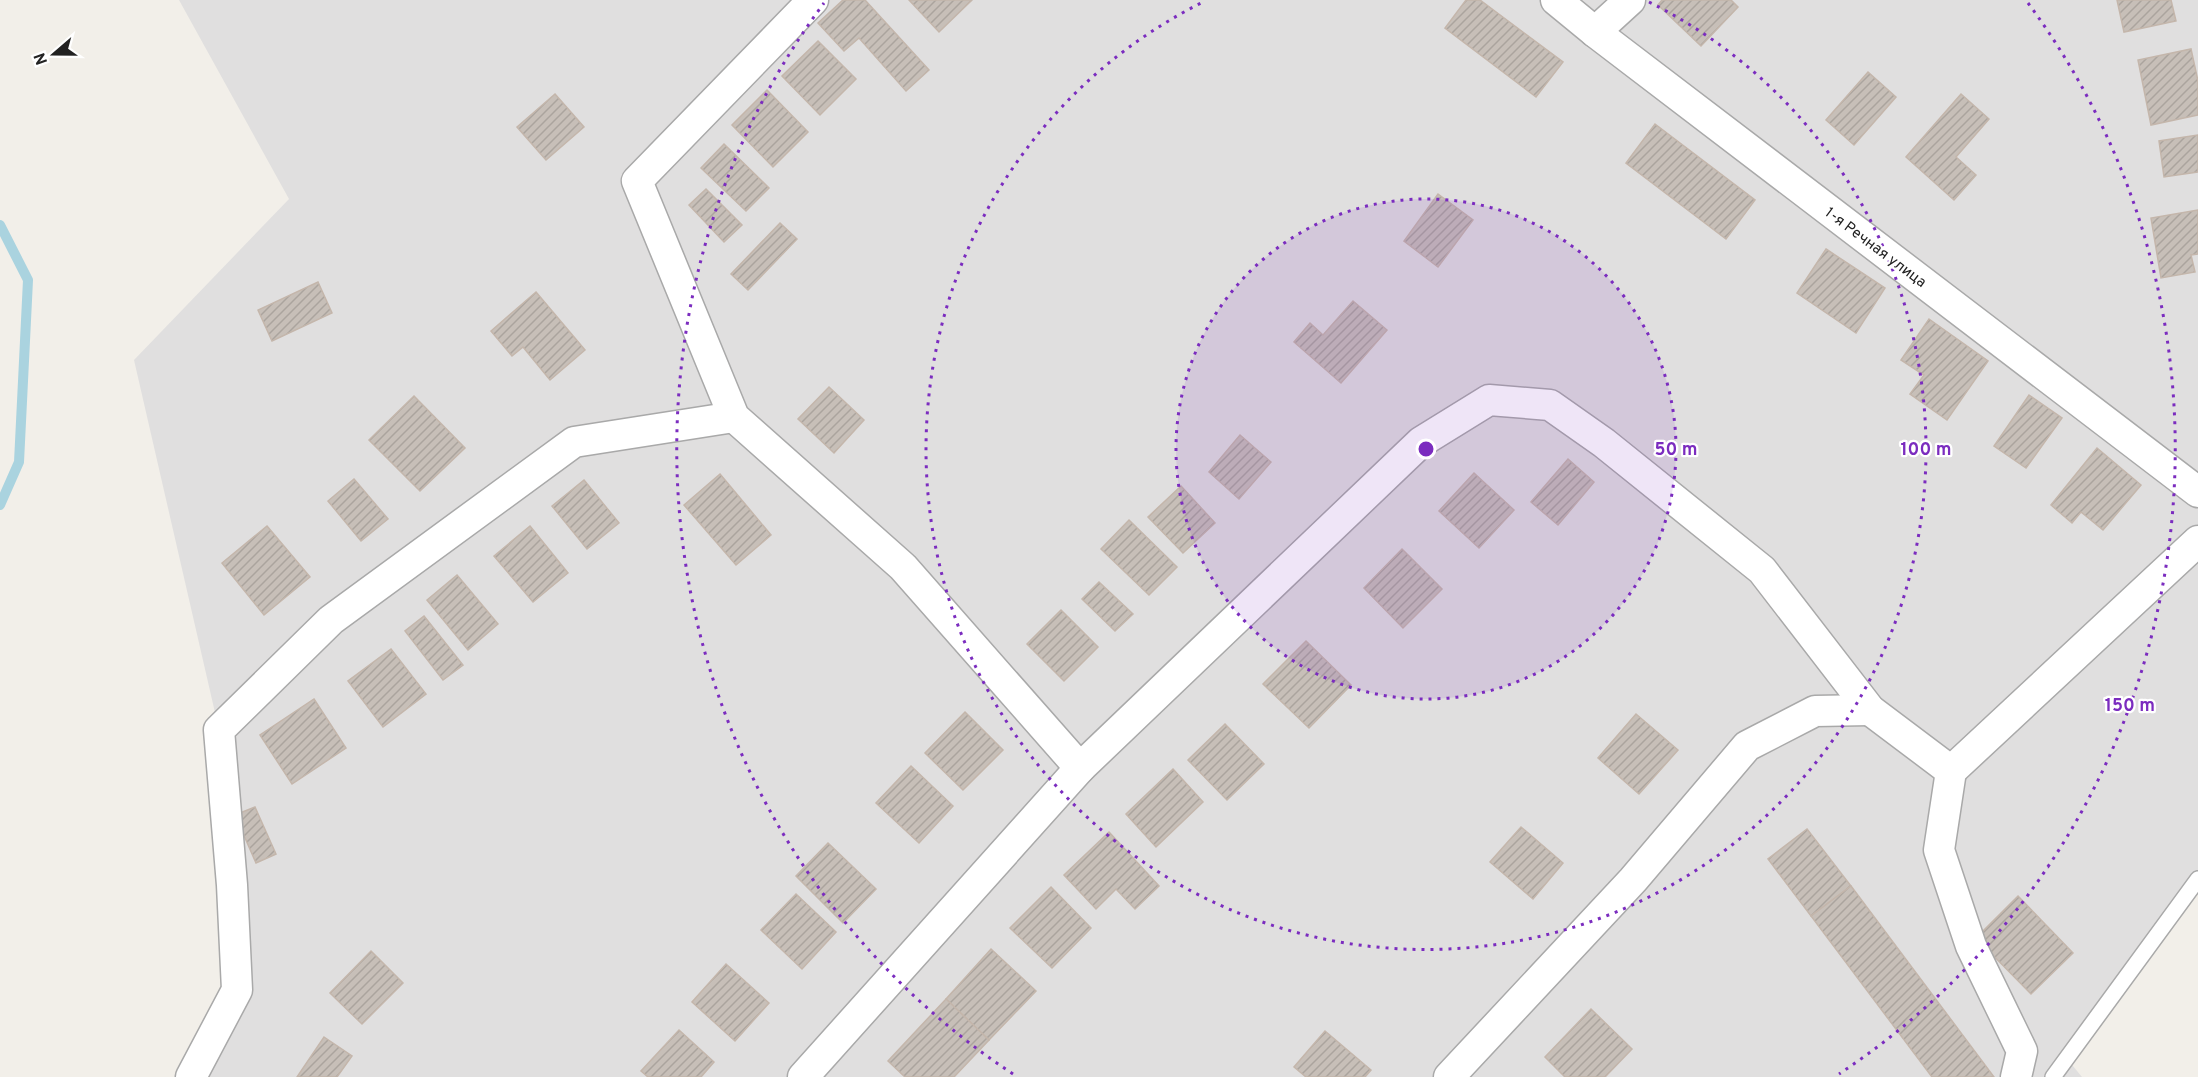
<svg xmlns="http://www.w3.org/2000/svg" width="2198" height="1077" font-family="Overpass,sans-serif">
	<defs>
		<pattern id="building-hatch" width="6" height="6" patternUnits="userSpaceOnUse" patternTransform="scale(1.5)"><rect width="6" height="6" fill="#c7bfb8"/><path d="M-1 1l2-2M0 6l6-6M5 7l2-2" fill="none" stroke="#aba49e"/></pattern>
	</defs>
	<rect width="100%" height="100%" fill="#f2efe9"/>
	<path fill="#e0dfdf" d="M179,0H2198V879L2068,1060L2082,1077H191L237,990L219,730L134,360L289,199Z"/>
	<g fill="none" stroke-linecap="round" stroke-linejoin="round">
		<path stroke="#aad3df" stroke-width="10" d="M0,225L28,280L19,462L0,505"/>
	</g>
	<g fill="url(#building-hatch)" stroke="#c4b6ab" stroke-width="1.5">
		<path d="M843,0H865L929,70L906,91L859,38L844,51L818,23Z"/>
		<path d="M909,0H972L939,32Z"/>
		<path d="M1466,0H1480L1563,62L1536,97L1445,28Z"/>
		<path d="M1662,0H1731L1738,7L1701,46L1658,5Z"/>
		<path d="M2117,0H2171L2176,21L2124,32Z"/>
		<path d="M818,41L856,79L820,115L782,76Z"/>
		<path d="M2191,49L2198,81V115L2151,125L2138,60Z"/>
		<path d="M1868,72L1896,97L1854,145L1826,120Z"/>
		<path d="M767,90L808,132L773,167L732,125Z"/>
		<path d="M555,94L584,127L546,160L517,127Z"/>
		<path d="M1961,94L1989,119L1956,157L1976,175L1954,200L1906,157Z"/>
		<path d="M1655,124L1755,200L1726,239L1626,163Z"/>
		<path d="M2198,135V172L2164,177L2159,141Z"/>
		<path d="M724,144L769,188L746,211L701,168Z"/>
		<path d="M706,189L742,225L724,242L689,205Z"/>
		<path d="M1438,194L1473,220L1438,267L1404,241Z"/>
		<path d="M2198,210V254L2191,255L2195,272L2161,278L2151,218Z"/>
		<path d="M780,223L797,239L748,290L731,274Z"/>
		<path d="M1826,249L1885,288L1856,333L1797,293Z"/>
		<path d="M318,282L332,313L272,341L258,310Z"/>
		<path d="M536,292L585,350L550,380L523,347L512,356L491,331Z"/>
		<path d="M1353,301L1387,330L1341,383L1294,342L1310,323L1323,335Z"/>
		<path d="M1929,319L1988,361L1947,420L1910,394L1924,375L1901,360Z"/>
		<path d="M829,387L864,420L834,453L798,419Z"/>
		<path d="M2029,395L2062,418L2026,468L1994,446Z"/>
		<path d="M414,396L465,448L420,491L369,440Z"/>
		<path d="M1240,435L1271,462L1239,499L1209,472Z"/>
		<path d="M2097,448L2141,485L2103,530L2081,512L2072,523L2051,505Z"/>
		<path d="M1568,459L1594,482L1558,525L1531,502Z"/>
		<path d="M1474,473L1514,510L1479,548L1439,511Z"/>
		<path d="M720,474L771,535L736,565L684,505Z"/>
		<path d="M354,479L388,519L361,541L328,501Z"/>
		<path d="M584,480L619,523L587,549L552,506Z"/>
		<path d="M1181,486L1215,523L1183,553L1148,517Z"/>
		<path d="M1129,520L1177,567L1149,595L1101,549Z"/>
		<path d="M267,526L310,577L264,615L222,563Z"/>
		<path d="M530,526L568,573L533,602L494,556Z"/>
		<path d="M1402,549L1442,589L1403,628L1364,588Z"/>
		<path d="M457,575L498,624L468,650L427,600Z"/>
		<path d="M1099,582L1133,614L1115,631L1082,599Z"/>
		<path d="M1061,610L1098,647L1064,681L1027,644Z"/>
		<path d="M424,616L463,665L443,680L405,631Z"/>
		<path d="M1306,641L1351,685L1309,728L1263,684Z"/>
		<path d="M391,649L426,694L383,727L348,681Z"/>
		<path d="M314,699L346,748L292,784L260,735Z"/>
		<path d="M965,712L1003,750L963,790L925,753Z"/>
		<path d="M1636,714L1678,750L1639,794L1598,758Z"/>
		<path d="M1225,724L1264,764L1227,800L1188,760Z"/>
		<path d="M911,766L953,806L919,843L876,803Z"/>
		<path d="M1173,769L1203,802L1156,847L1126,814Z"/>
		<path d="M255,807L276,854L256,863L235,815Z"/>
		<path d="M1521,827L1563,863L1533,899L1490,862Z"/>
		<path d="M1807,829L1851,886L1811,916L1768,859Z"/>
		<path d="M1109,832L1159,886L1135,909L1116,889L1096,909L1064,875Z"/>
		<path d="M828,843L876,889L843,923L796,876Z"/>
		<path d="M1851,886L1994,1077H1932L1811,916Z"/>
		<path d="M1051,887L1091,928L1052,968L1010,928Z"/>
		<path d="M796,894L836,932L802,969L761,930Z"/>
		<path d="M2018,896L2073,953L2031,994L1976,938Z"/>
		<path d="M991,949L1036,991L989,1040L946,999Z"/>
		<path d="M371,951L403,983L362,1024L330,993Z"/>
		<path d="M726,964L769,1003L735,1041L692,1002Z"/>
		<path d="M946,999L989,1040L954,1077H905L888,1061Z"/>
		<path d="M1591,1009L1632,1049L1605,1077H1565L1545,1057Z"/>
		<path d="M679,1030L714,1062L701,1077H648L641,1071Z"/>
		<path d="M1325,1031L1371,1070L1365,1077H1306L1294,1067Z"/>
		<path d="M324,1037L352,1056L337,1077H297Z"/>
	</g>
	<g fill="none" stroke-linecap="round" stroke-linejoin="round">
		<g stroke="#a9a9a9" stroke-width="18">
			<path id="service" d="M2053,1077L2198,879"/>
		</g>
		<g stroke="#a9a9a9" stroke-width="33">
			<g id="minor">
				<path d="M813,0L637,181L734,417L903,567L1080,768"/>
				<path d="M1556,0L1595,32L2198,492"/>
				<path d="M1595,32L1630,0"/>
				<path d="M1951,771L1939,850L1971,946L2022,1051L2016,1077"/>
				<path d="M191,1077L237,990L232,885L219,730L331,620L574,442L734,417"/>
				<path d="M803,1077L1080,768L1421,442L1489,400L1550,405L1604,443L1762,570L1870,710L1951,771L2198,541"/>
				<path d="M1449,1077L1633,880L1747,746L1815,711L1870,710"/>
			</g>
		</g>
		<use href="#service" stroke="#fff" stroke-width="15"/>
		<use href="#minor" stroke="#fff" stroke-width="30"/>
	</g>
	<circle cx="1426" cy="449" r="250" fill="#7b2cbf" fill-opacity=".12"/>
	<g fill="none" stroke="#7b2cbf" stroke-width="3" stroke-dasharray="3 6">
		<circle cx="1426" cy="449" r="250"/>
		<path d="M1649 2A500 500 0 1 1 1203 2"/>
		<path d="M1013 1074A749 749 0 0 1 824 3M2028 3A749 749 0 0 1 1839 1074"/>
	</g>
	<g text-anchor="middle" stroke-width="4.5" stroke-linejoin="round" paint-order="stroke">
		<g font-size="15" fill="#222" stroke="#fff">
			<text transform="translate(1876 247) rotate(37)" y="5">1-я Речная улица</text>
		</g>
	</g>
	<circle cx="1426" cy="449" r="9" fill="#7b2cbf" stroke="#fff" stroke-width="3"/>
	<g font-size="18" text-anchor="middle" font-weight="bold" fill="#7b2cbf" stroke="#fff" stroke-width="4.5" stroke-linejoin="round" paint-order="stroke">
		<text x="1676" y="455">50 m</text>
		<text x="1926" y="455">100 m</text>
		<text x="2130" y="711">150 m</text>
	</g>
	<g transform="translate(54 54) rotate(250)" stroke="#ffffff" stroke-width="4.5" paint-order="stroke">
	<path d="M0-4.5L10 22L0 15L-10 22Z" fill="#222222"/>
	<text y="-9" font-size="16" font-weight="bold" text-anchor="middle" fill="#222222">N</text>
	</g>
</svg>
